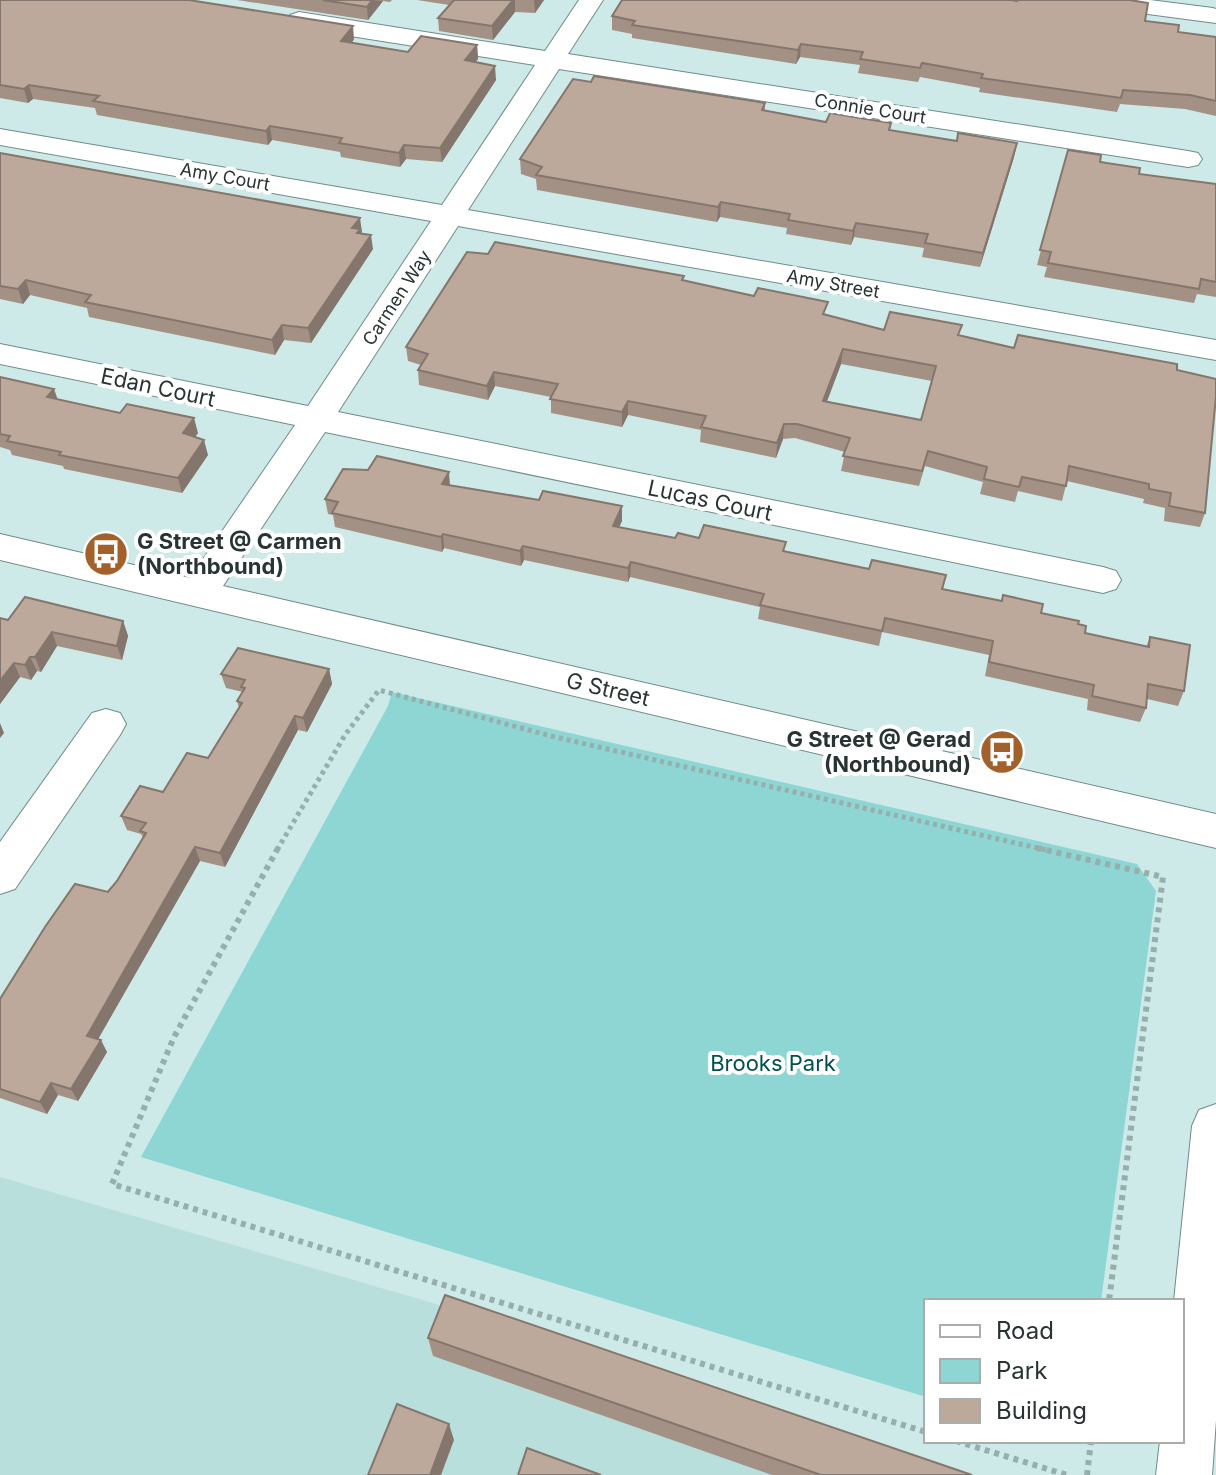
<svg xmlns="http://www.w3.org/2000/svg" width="1216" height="1475" font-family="Inter,sans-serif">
	<rect width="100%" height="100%" fill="#cdeae8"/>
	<path fill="#b8dfdc" d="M0,1177L426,1301L972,1475H0Z"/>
	<path fill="#8dd6d3" d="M392,692L1137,864L1156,891L1101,1301H926V1397L141,1157L388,706Z"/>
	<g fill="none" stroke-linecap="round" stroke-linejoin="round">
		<g stroke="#708b8a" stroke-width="2">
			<g id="minor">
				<path d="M579,0H603L568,54L1188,151L1198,153L1202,159L1198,165L1188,167L559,69L468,210L1216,340V360L458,226L338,412L1103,567L1116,571L1121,580L1116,589L1103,593L325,432L223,586L1216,814V848L0,560V534L190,578L295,425L0,364V344L308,406L431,221L0,145V129L442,205L535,65L299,28L290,25L286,20L290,15L299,12L545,51Z"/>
				<path d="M1083,0H1150L1213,8L1216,9V23L1095,7L1086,5Z"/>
				<path d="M106,709L120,713L126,724L120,735L15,889L0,894V842L92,713Z"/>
				<path d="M1216,1104V1420L1212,1475H1156L1160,1441H1182V1301H1174L1192,1126L1199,1110Z"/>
			</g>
		</g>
		<path stroke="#96aeac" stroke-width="5" stroke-dasharray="4 4" stroke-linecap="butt" d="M277,850L345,735L379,690L551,736L1046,850"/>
		<g stroke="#96aeac" stroke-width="6" stroke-dasharray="5 5" stroke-linecap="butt">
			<path d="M278,848L174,1037L112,1184L926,1432"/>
			<path d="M1037,848L1163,877L1109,1301"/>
			<path d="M956,1441L1067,1475"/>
			<path d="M1087,1475L1091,1441"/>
		</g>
		<use href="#minor" fill="#fff" fill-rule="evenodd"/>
	</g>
	<g fill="#a39185" fill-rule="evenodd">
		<path d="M0,0L354,39L352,43L408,52L477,45L478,59L475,62L496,80L442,162L406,159L400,167L341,157L340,152L272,140L268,145L97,115L95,108L33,99L28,103L0,98Z"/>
		<path d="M237,0H392L390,2L383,1L368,20Z"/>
		<path d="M417,0H544L535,13L515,12L493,40L439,31L438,18L449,5Z"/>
		<path d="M612,16L1145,21L1178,32L1216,37V116L1185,109L1120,104L1117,112L979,92L980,88L920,77L918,82L858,73L860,65L800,57L796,64L632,38V34L612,30Z"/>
		<path d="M765,103V111L826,122L891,123L890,130L1014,157L980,267L922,257L924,248L854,237L851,245L786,234L787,228L720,217L717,222L537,190L536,179L521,174L520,159Z"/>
		<path d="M1068,150L1139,174L1216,184V297L1197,294L1194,303L1044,277L1047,267L1037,265Z"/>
		<path d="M0,153L362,232L361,233L373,249L311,343L284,340L275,355L89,317L87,308L30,295L23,304L0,299Z"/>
		<path d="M684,280L884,330L959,336L1014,348L1177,370L1205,513L1200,527L1164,521L1165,508L1143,503L1144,499L1067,481L1062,501L1018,491L1015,502L980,494L983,482L925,466L919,486L841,471L845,452L795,438L783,439L776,458L700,442L701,430L628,415L622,427L551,413V397L495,386L488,400L419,385L418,370L421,365L408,361L406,347ZM841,364L932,381L921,420L827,402Z"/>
		<path d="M0,377L58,400L198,433L195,437L208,455L182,493L64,469L63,466L12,455L10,450L0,447Z"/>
		<path d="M450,485L622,521L619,527L675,538H699L785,552L869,569L946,575L943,589L1041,613L1078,624L1085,633L1146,647L1150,637L1184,691L1178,706L1147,699L1146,708L1140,722L1087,710L1088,699L985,676L989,655L882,632L879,646L758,619L760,607L630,577L628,582L524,560L521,566L444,548L442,552L335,527L333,515L328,514L325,499Z"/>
		<path d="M8,620L123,621L128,636L122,660L57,646L41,672L37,671L31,680L20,677L0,704Z"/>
		<path d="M329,669L332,684L307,732L298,730L225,867L200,861L98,1039L107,1052L78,1101L58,1095L47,1114L0,1098V999L117,881L143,838L141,834L127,830L121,816L163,792L208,758L239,708L237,701L243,692L226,688L221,674Z"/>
		<path d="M428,1338L972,1475H772L433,1356Z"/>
	</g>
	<g fill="#84766c">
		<path d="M372,0L383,1L368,20L367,7Z"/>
		<path d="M513,0H515V12L493,40L492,26Z"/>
		<path d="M534,0H544L535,13Z"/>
		<path d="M353,26L354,39L343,55L341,41Z"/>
		<path d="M801,44L800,57L796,64L798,50Z"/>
		<path d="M477,45L478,59L466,74L465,60Z"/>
		<path d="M495,66L496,80L442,162L440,148Z"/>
		<path d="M29,85L33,99L28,103L24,89Z"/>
		<path d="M270,126L272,140L268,145L266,131Z"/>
		<path d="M1017,143L1014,157L980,267L983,253Z"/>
		<path d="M404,145L406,159L400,167L399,153Z"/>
		<path d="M721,202L720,217L717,222L718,207Z"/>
		<path d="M360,218L362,232L360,234L352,228Z"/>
		<path d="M856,223L854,237L851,245L853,231Z"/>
		<path d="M371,235L373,249L311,343L308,328Z"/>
		<path d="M26,280L30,295L23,304L18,289Z"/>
		<path d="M282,325L284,340L275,355L272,340Z"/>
		<path d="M843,349L841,364L821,416L823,401Z"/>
		<path d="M494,372L495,386L488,400L487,386Z"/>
		<path d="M54,389L59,403L47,397Z"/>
		<path d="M628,401V415L622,427V412Z"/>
		<path d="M194,418L198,433L187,448L183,433Z"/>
		<path d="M784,424L783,439L776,458L777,443Z"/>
		<path d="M204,440L208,455L182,493L178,478Z"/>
		<path d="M449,472L450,487L442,484Z"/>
		<path d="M622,506V521L613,540V526Z"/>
		<path d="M443,534L444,548L442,552L441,537Z"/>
		<path d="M523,546L524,560L521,566L520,551Z"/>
		<path d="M631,562L630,577L628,582V568Z"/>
		<path d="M123,621L128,636L122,660L117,646Z"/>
		<path d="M52,632L57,646L41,672L35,657Z"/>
		<path d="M30,657L37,671L31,680L25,665Z"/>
		<path d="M14,663L20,677L0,704V681Z"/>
		<path d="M329,669L332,684L307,732L303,718Z"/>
		<path d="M295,716L298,730L225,867L220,853Z"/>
		<path d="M0,723L4,733L0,738Z"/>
		<path d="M195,847L200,861L93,1048L87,1036Z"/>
		<path d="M101,1040L107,1052L78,1101L71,1089Z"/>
		<path d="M51,1083L58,1095L47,1114L40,1102Z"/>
		<path d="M449,1424L454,1440L441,1475H430Z"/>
	</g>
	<g fill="#bda99b" stroke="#84766c" stroke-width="2" fill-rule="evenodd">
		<path d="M0,0H189L353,26L341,41L408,52L421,36L477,45L465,60L495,66L440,148L404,145L399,153L339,143L342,138L270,126L266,131L93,101L99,96L29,85L24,89L0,85Z"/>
		<path d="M323,0H372L367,7Z"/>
		<path d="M454,0H513L492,26L438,18Z"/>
		<path d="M622,0H1011L1017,1V0H1130L1148,3L1145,21L1179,25L1178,32L1216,37V101L1190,95L1123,90L1121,98L981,78L983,74L922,63L920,68L860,59L863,52L801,44L798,50L632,25L635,21L612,16Z"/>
		<path d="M594,76L765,103L762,110L826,122L830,113L891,123L889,130L957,141L958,133L1017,143L983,253L925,243L928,234L856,223L853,231L788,220L790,214L721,202L718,207L536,175L542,167L520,159L573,79L591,82Z"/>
		<path d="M1068,150L1101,155L1100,162L1140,168L1139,174L1216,184V282L1201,279L1199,289L1048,263L1051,252L1040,250Z"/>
		<path d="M0,153L360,218L352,228L360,229L357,233L371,235L308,328L282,325L272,340L85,302L91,295L26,280L18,289L0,286Z"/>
		<path d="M495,242L684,276L682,280L754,296L758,288L828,302L823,314L884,330L890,312L962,325L958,335L1014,348L1018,335L1177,364V370L1216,379V396L1205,513L1169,506L1171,493L1149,489V484L1069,466L1066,486L1022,477L1019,487L984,479L987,467L928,451L922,471L843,456L850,438L797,424H784L777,443L701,427L706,416L628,401L622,412L550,399L558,384L494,372L487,386L418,370L428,354L406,347L467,252L488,254ZM843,349L936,366L921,420L823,401Z"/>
		<path d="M0,377L54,389L47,397L120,413L127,404L194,418L183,433L204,440L178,478L59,455L61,452L7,441L10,436L0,434Z"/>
		<path d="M377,456L449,472L442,484L539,500L543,491L622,506L613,526L675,538L678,533L699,538L704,525L786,542L783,551L869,569L872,560L946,575L942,589L1002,601L1003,595L1043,604L1041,613L1079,621L1078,624L1086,626L1085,633L1149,647L1150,637L1190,645L1184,691L1148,684L1146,708L1092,696L1094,685L989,662L993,641L885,618L882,631L760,605L764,594L631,562L628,568L523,546L520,551L443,534L441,537L332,513L338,502L325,499L343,469L368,470Z"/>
		<path d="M25,597L123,621L117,646L52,632L35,657H30L25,665L14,663L0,681V618L8,620Z"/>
		<path d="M238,648L329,669L303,718L295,716L220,853L195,847L87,1036L101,1040L71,1089L51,1083L40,1102L0,1089V999L45,927L75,884L108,892L117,881L146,833L140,831L146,823L121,816L140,786L163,792L187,753L208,758L242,703L237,701L245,688L241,687L245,680L221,674Z"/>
		<path d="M445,1295L972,1475H821L428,1338Z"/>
		<path d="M397,1404L449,1424L430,1475H368Z"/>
		<path d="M527,1448L601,1475H518Z"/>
	</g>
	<defs>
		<g id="bus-disc" transform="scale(2.3)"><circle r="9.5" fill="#a2612b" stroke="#fff"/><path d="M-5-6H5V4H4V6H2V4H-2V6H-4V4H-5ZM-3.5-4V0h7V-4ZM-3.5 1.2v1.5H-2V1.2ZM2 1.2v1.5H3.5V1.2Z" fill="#fff"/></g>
	</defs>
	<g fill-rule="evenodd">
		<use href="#bus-disc" x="106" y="554"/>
		<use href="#bus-disc" x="1002" y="752"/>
	</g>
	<g text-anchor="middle" stroke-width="8" stroke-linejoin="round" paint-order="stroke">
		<g font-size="18" fill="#283433" stroke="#fff">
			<text transform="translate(870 109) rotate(9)" y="6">Connie Court</text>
			<text transform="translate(225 177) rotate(10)" y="6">Amy Court</text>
			<text transform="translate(833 284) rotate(10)" y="6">Amy Street</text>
			<text transform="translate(397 298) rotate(-57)" y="6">Carmen Way</text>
		</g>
		<g font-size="22" fill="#283433" stroke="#fff">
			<text transform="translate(158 387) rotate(12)" y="8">Edan Court</text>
			<text transform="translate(710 500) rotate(12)" y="8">Lucas Court</text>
			<text transform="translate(608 689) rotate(13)" y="8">G Street</text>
		</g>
		<g font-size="22" font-weight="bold" fill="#283433" stroke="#fff" text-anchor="start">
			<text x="137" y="549">G Street @ Carmen<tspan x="137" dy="25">(Northbound)</tspan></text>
			<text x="971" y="747" text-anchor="end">G Street @ Gerad<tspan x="971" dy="25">(Northbound)</tspan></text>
		</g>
		<g font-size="22" fill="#01504e" stroke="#fff">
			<text x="773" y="1071">Brooks Park</text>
		</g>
	</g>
	<rect x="924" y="1299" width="260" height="144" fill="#ffffff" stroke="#a9aead" stroke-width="2"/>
	<rect x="940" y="1325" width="40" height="12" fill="#ffffff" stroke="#a9aead" stroke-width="2"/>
	<text x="996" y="1339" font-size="24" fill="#283433">Road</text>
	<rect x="940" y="1359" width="40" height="24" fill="#8dd6d3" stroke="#a9aead" stroke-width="2"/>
	<text x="996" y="1379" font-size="24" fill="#283433">Park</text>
	<rect x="940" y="1399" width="40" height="24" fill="#bda99b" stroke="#a9aead" stroke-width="2"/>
	<text x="996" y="1419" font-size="24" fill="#283433">Building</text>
</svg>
